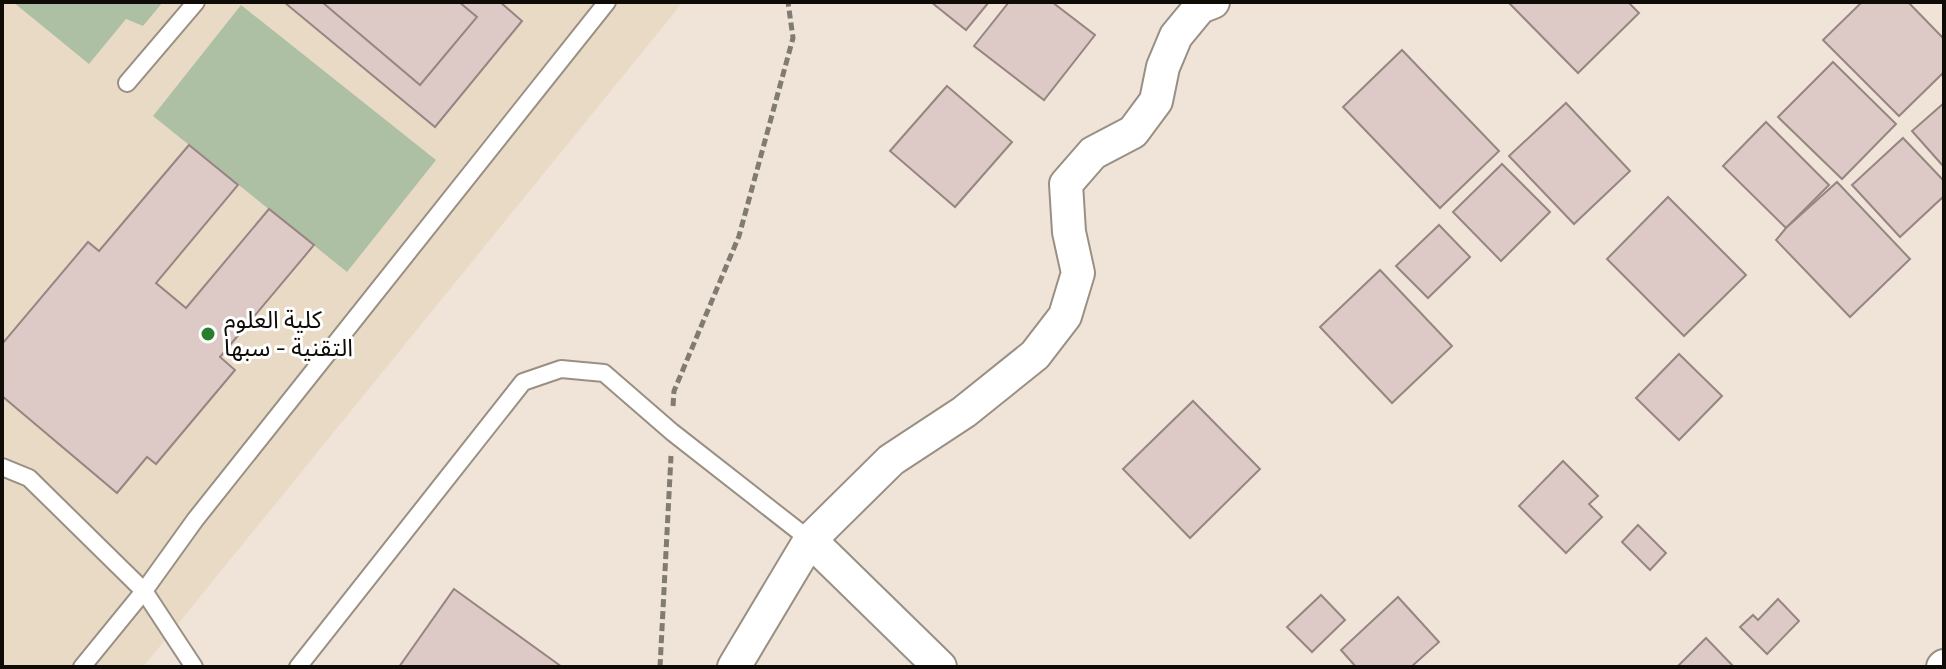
<svg xmlns="http://www.w3.org/2000/svg" width="1946" height="669" font-family="'Titillium Web','Noto Sans Arabic',sans-serif">
	<rect width="100%" height="100%" fill="#efe4d7"/>
	<path fill="#e9dac6" d="M2,2H683L143,667H2Z"/>
	<g fill="#aec0a4">
		<path d="M13,2H163L143,26L126,19L89,64Z"/>
		<path d="M241,5L436,160L347,272L153,116Z"/>
	</g>
	<g fill="#ddcac7" stroke="#968582" stroke-width="2">
		<path d="M284,2H500L522,21L435,127Z"/>
		<path d="M322,2H459L477,17L420,85Z"/>
		<path d="M931,2H989L966,30Z"/>
		<path d="M1009,2H1052L1095,35L1044,100L974,46Z"/>
		<path d="M1508,2H1628L1639,13L1578,73Z"/>
		<path d="M1862,2H1908L1944,39V72L1899,116L1823,40Z"/>
		<path d="M1402,50L1499,151L1440,208L1343,107Z"/>
		<path d="M1833,62L1896,124L1842,179L1778,117Z"/>
		<path d="M947,86L1012,142L955,207L890,151Z"/>
		<path d="M1566,103L1630,171L1574,224L1509,156Z"/>
		<path d="M1944,103V167L1912,131Z"/>
		<path d="M1766,122L1829,185L1786,228L1723,166Z"/>
		<path d="M1903,138L1944,181V196L1900,237L1852,185Z"/>
		<path d="M189,145L238,185L156,283L186,308L269,209L314,245L220,357L235,370L156,464L147,457L117,493L2,396V344L88,242L99,251Z"/>
		<path d="M1502,164L1550,212L1501,261L1453,212Z"/>
		<path d="M1837,182L1910,259L1850,317L1776,240L1786,228Z"/>
		<path d="M1668,197L1746,275L1684,336L1607,259Z"/>
		<path d="M1439,225L1470,257L1428,298L1396,266Z"/>
		<path d="M1380,270L1452,346L1392,403L1320,327Z"/>
		<path d="M1679,354L1722,396L1679,440L1636,398Z"/>
		<path d="M1193,401L1260,469L1190,538L1123,469Z"/>
		<path d="M1563,461L1598,496L1589,504L1602,517L1566,553L1519,506Z"/>
		<path d="M1638,525L1666,553L1650,570L1622,542Z"/>
		<path d="M454,589L562,667H399Z"/>
		<path d="M1321,595L1345,620L1312,652L1287,627Z"/>
		<path d="M1398,597L1439,642L1411,667H1356L1341,650Z"/>
		<path d="M1778,599L1799,621L1767,654L1740,627L1753,615L1758,620Z"/>
		<path d="M1706,638L1734,667H1677Z"/>
	</g>
	<g fill="none" stroke-linecap="round" stroke-linejoin="round">
		<g stroke="#998f83" stroke-width="20">
			<g id="lane">
				<path d="M127,83L196,2"/>
				<path d="M2,467L29,478L144,591L194,667"/>
				<path d="M82,667L144,591L195,520L607,2"/>
				<path d="M298,667L523,382L561,369L604,373L672,432L810,540"/>
			</g>
		</g>
		<g stroke="#998f83" stroke-width="36">
			<g id="street">
				<path d="M810,540L940,667"/>
				<path d="M734,667L810,540L891,460L964,412L1035,355L1065,316L1078,273L1069,232L1066,184L1093,153L1133,132L1156,101L1163,67L1176,36L1200,7L1213,2"/>
				<path d="M1943,667L1944,666"/>
			</g>
		</g>
		<g stroke="#827b72" stroke-width="5" stroke-dasharray="8 4" stroke-linecap="butt">
			<path d="M673,406L674,391L739,236L793,38L788,2"/>
			<path d="M660,667L671,456"/>
		</g>
		<use href="#lane" stroke="#fff" stroke-width="16"/>
		<use href="#street" stroke="#fff" stroke-width="32"/>
	</g>
	<circle fill="#287e2b" stroke="#fff" stroke-width="3" cx="208" cy="334" r="8"/>
	<g text-anchor="middle" stroke-width="6" stroke-linejoin="round" paint-order="stroke">
		<g font-size="24" fill="#0f0b07" stroke="#fff" text-anchor="start">
			<text x="224" y="328">كلية العلوم<tspan x="224" dy="28">التقنية - سبها</tspan></text>
		</g>
	</g>
	<rect width="1946" height="669" fill="none" stroke="#0f0b07" stroke-width="8"/>
</svg>
